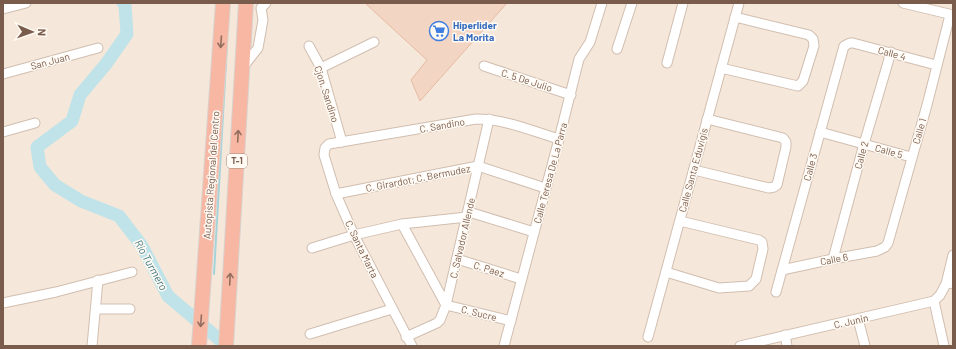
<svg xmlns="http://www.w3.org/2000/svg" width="956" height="349" font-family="Barlow,sans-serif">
	<rect width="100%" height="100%" fill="#fdf6ec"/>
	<rect fill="#f5e8da" x="3" y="3" width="950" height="343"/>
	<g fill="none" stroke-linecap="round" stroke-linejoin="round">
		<path stroke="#a5d3da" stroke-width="2" d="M214,274L227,44"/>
		<path stroke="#bfe3e8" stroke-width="13" d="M123,3L125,5L127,34L106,64L80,95L72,121L37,147L40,167L55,185L81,201L119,216L142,246L168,296L227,346"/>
	</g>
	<path fill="#f3d5c3" stroke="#e6bba3" d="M365,3H507L420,101L411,80L427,60Z"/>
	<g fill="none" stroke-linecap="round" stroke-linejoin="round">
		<g stroke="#d1beb0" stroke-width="11">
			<g id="minor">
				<path d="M903,3L953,15"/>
				<path d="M3,9L26,3"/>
				<path d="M309,46L321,68L342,142"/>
				<path d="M617,49L632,3"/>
				<path d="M667,63L683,3"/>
				<path d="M484,66L571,95"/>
				<path d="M243,67L258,48L263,20L261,8L266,3"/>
				<path d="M321,68L374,42"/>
				<path d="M721,68L798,86L803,81L814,46L813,39L809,35L735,17"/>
				<path d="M3,74L98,48"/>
				<path d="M3,132L35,123"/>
				<path d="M820,132L911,157"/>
				<path d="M694,170L769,188L774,187L777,185L786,147V142L783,138L707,119"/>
				<path d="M336,194L478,166L545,188"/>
				<path d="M469,212L534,232"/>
				<path d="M402,224L446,305"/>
				<path d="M312,248L354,235L402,224L467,217"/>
				<path d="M457,259L521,279"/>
				<path d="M833,259L864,144L891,52"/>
				<path d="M782,270L833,259L877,251L885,247L888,243L927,105L950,15"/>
				<path d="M666,272L719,288L749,286L756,279L763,249L762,242L759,240L680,221"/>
				<path d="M946,284L953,255"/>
				<path d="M776,292L844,46L850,43H853L936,65"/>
				<path d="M934,301L944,346"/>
				<path d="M3,303L56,292L132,272"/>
				<path d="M446,305L511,321"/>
				<path d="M96,309H130"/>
				<path d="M858,319L865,346"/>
				<path d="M310,334L392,309"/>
				<path d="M785,335L787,346"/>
				<path d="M406,337L437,323L440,320L446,305L489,119"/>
				<path d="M648,337L739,3"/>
				<path d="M92,346L98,280"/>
				<path d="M412,346L354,235L336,194L324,155L325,148L329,144L476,119C505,119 532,131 559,139"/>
				<path d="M504,346L559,139L579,59L590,42L602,3"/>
				<path d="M740,346L934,301L940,295L946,284L953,283"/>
			</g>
		</g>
		<g stroke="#dad1cd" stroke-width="16">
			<g id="highway">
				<path d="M199,346L223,3"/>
				<path d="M226,346L246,3"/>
			</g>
		</g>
		<use href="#minor" stroke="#fff" stroke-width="9"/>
		<use href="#highway" stroke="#f7b7a3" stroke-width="14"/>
	</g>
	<defs><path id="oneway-shaft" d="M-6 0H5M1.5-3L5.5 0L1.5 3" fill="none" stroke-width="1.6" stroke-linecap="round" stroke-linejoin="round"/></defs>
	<g stroke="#936e5e">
		<use href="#oneway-shaft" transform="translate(221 42) rotate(94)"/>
		<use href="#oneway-shaft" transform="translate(238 136) rotate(-87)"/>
		<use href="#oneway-shaft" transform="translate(230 279) rotate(-87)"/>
		<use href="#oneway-shaft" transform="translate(201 321) rotate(94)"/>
	</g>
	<defs>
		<g id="supermarket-ring" transform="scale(1)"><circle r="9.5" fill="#fffaf3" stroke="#3f7fe0" stroke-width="1.5"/><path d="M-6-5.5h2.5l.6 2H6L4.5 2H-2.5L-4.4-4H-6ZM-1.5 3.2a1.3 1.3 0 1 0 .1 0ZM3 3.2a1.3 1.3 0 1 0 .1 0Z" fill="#3f7fe0"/></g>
	</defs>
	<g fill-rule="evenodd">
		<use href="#supermarket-ring" x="439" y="31"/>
	</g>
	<g text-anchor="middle" stroke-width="3" stroke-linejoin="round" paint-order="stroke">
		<rect fill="#fffaf3" stroke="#a28b7f" stroke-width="1" x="227" y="154" width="20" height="14" rx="3"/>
		<g font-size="9" font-weight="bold" fill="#7a5c4d">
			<text x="237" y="164">T-1</text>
		</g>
		<g font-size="10" font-weight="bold" fill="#366cbe" stroke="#fffaf3" text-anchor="start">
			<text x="453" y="29">Hiperlider<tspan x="453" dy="12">La Morita</tspan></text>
		</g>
		<g font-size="10" fill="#7a5c4d" stroke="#fffaf3">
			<text transform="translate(892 53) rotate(15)" y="4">Calle 4</text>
			<text transform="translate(50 61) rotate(-15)" y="4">San Juan</text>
			<text transform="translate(527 80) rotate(18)" y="4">C. 5 De Julio</text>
			<text transform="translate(327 94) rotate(72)" y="4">Cjon. Sandino</text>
			<text transform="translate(442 125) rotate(-10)" y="4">C. Sandino</text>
			<text transform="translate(919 131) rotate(-74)" y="4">Calle 1</text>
			<text transform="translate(889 151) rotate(16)" y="4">Calle 5</text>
			<text transform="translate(861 155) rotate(-75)" y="4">Calle 2</text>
			<text transform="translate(810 167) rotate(-75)" y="4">Calle 3</text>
			<text transform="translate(693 170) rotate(-75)" y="4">Calle Santa Eduvigis</text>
			<text transform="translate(550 173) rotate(-75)" y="4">Calle Teresa De La Parra</text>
			<text transform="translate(211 175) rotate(-86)" y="4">Autopista Regional del Centro</text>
			<text transform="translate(418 178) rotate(-11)" y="4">C. Girardot; C. Bermudez</text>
			<text transform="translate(462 238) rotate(-77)" y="4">C. Salvador Allende</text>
			<text transform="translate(362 249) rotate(64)" y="4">C. Santa Marta</text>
			<text transform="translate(834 259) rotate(-11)" y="4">Calle 6</text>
			<text transform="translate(489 269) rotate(17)" y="4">C. Paez</text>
			<text transform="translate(479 313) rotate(14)" y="4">C. Sucre</text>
			<text transform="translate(851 321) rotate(-13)" y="4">C. Junin</text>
		</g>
		<g font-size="11" font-style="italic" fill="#437c86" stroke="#fffaf3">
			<text transform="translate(151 265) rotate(61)" y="4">Río Turmero</text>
		</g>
	</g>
	<rect width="956" height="349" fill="none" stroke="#7a5c4d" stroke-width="8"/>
	<g transform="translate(32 32) rotate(92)" stroke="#fffaf3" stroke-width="3" paint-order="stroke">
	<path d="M0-3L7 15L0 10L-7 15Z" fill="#7a5c4d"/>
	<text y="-6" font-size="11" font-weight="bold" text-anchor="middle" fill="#7a5c4d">N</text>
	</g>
</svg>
